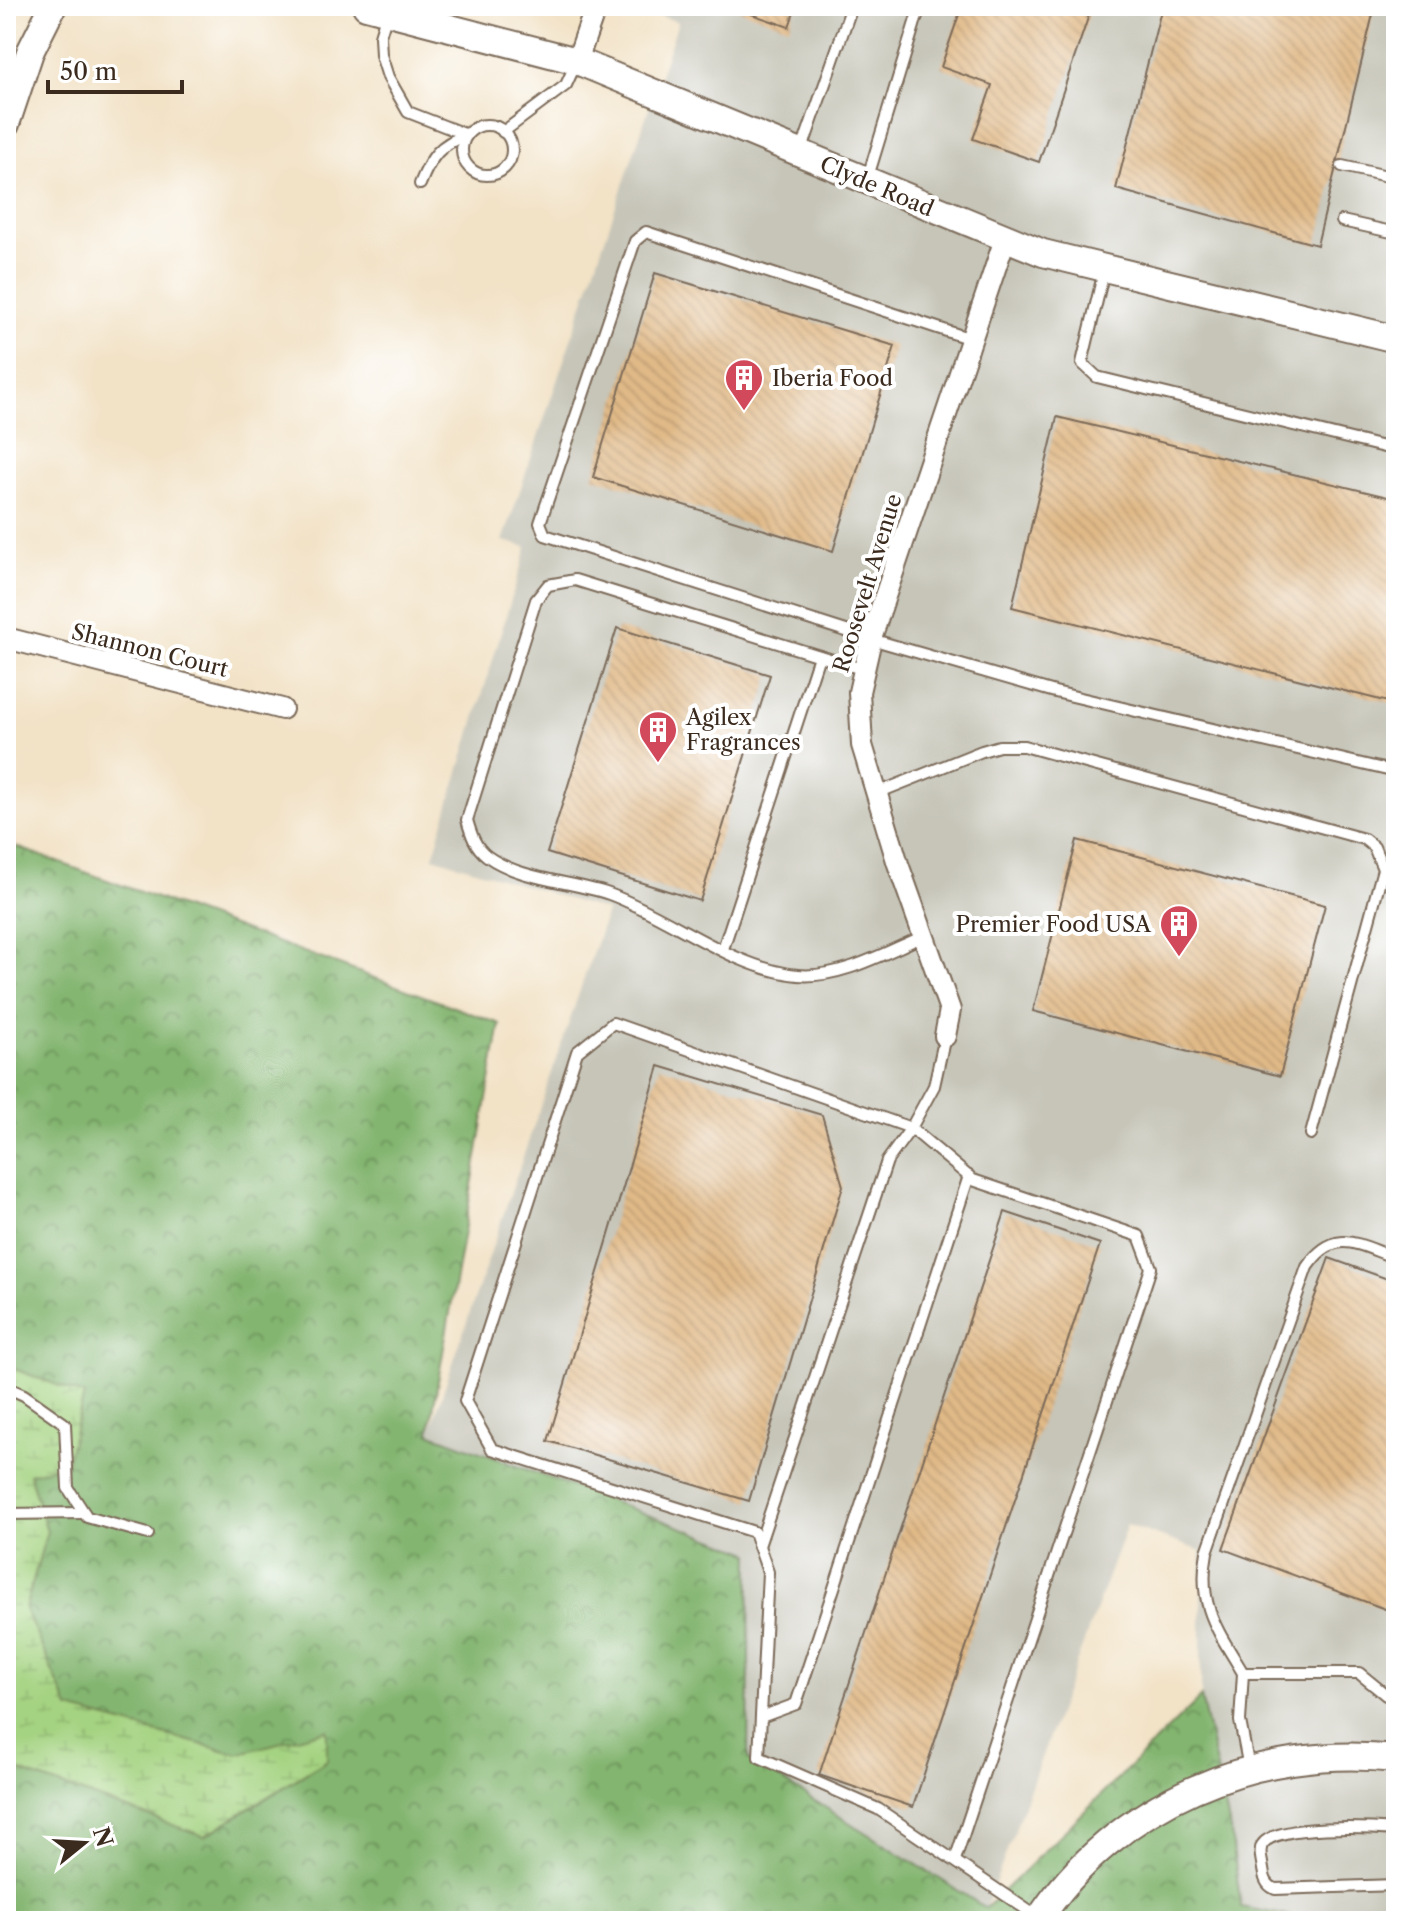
<svg xmlns="http://www.w3.org/2000/svg" width="1402" height="1927" font-family="'Libre Caslon Text',serif">
	<defs>
		<pattern id="forest-crowns" width="20" height="18" patternUnits="userSpaceOnUse" patternTransform="scale(2)"><rect width="20" height="18" fill="#83b56f"/><path d="M2 6a3 3 0 1 1 6 0M12 15a3 3 0 1 1 6 0" fill="none" stroke="#6c935b"/></pattern>
		<pattern id="wetland-marsh" width="20" height="14" patternUnits="userSpaceOnUse" patternTransform="scale(2)"><rect width="20" height="14" fill="#a4d381"/><path d="M1 5h8M5 5V1M11 12h8M15 12V8" fill="none" stroke="#8eb56f"/></pattern>
		<pattern id="building-back-hatch" width="6" height="6" patternUnits="userSpaceOnUse" patternTransform="scale(2)"><rect width="6" height="6" fill="#e0b987"/><path d="M-1 5l2 2M0 0l6 6M5-1l2 2" fill="none" stroke="#c19f74"/></pattern>
	</defs>
	<rect width="100%" height="100%" fill="#fff"/>
	<filter id="ink" filterUnits="userSpaceOnUse"><feTurbulence type="fractalNoise" baseFrequency=".0125" numOctaves="2"/><feDisplacementMap in="SourceGraphic" scale="16" xChannelSelector="R" yChannelSelector="G"/><feConvolveMatrix kernelMatrix="1 2 1 2 8 2 1 2 1" color-interpolation-filters="sRGB"/></filter>
	<filter id="wash" filterUnits="userSpaceOnUse"><feTurbulence type="fractalNoise" baseFrequency=".006" numOctaves="4" result="noise"/><feDisplacementMap in="SourceGraphic" scale="32" xChannelSelector="R" yChannelSelector="G"/><feGaussianBlur stdDeviation="1.8" result="paint"/><feColorMatrix in="noise" values="0 0 0 0 0 0 0 0 0 0 0 0 0 0 0 0 0 1.4 0 .05"/><feComposite in="paint" operator="in"/></filter>
	<g filter="url(#wash)">
		<rect width="100%" height="100%" fill="#f2e2c6"/>
		<path fill="#c6c5b8" d="M630,6H1396V1921H1316L1241,1907L1231,1833L1201,1697V1551L1127,1525L986,1908L747,1759L750,1553L429,1433L607,911L433,857L527,547L503,541L678,22Z"/>
		<path fill="url(#forest-crowns)" stroke="#5f7046" stroke-width="2" d="M6,843L500,1024L429,1433L750,1553L748,1759L986,1908L1201,1697L1231,1833L1241,1907L1316,1921H6V1766L205,1836L326,1761L327,1731L237,1754L69,1709L25,1609L47,1531L29,1473L84,1396L6,1366Z"/>
		<path fill="url(#wetland-marsh)" stroke="#707e50" stroke-width="2" d="M6,1366L84,1395L66,1464L29,1474L47,1531L25,1609L69,1709L237,1754L327,1730V1760L204,1836L6,1766Z"/>
		<g id="blocks">
			<g fill="url(#building-back-hatch)">
				<path d="M728,6H796L789,27Z"/>
				<path d="M962,6H1092L1039,162L973,139L992,85L941,67Z"/>
				<path d="M1162,6H1375L1317,245L1116,189Z"/>
				<path d="M655,273L895,346L833,551L593,477Z"/>
				<path d="M1057,417L1396,499V704L1012,607Z"/>
				<path d="M617,628L770,675L700,901L547,853Z"/>
				<path d="M1077,840L1325,905L1280,1076L1033,1011Z"/>
				<path d="M659,1066L822,1115L843,1186L749,1501L548,1441Z"/>
				<path d="M1005,1212L1100,1244L913,1807L819,1775Z"/>
				<path d="M1329,1258L1396,1282V1613L1223,1549Z"/>
			</g>
		</g>
	</g>
	<g filter="url(#ink)">
		<use href="#blocks" fill-opacity="0" stroke="#7b6a59" stroke-width="2"/>
		<g fill="none" stroke-linecap="round" stroke-linejoin="round">
			<g stroke="#7b6a59" stroke-width="14">
				<g id="service">
					<path d="M387,13L380,36L381,55L388,77L408,112L467,135"/>
					<circle cx="487" cy="150" r="25"/>
					<path d="M503,132L566,85L576,63"/>
					<path d="M801,152L852,6"/>
					<path d="M1342,166L1396,178"/>
					<path d="M867,180L920,6"/>
					<path d="M420,184C431,157 439,144 467,135"/>
					<path d="M1342,221L1396,233"/>
					<path d="M1104,271L1082,363L1097,377L1396,450"/>
					<path d="M971,339L646,232L635,241L540,523L545,535L871,639L1055,692L1396,772"/>
					<path d="M865,670L575,580L548,585L536,600L467,820C471,834 475,847 487,856C520,880 571,881 609,894C670,916 733,969 798,975C840,979 886,952 924,936"/>
					<path d="M877,793L982,751L999,746H1024L1364,839L1374,847L1383,869L1311,1134"/>
					<path d="M723,949L819,656"/>
					<path d="M945,1036L934,1086L911,1128L613,1023L577,1052L465,1401L492,1449L754,1532L768,1572L759,1757L878,1809L1039,1918"/>
					<path d="M6,1387L24,1395L65,1424L68,1488L87,1517L148,1534"/>
					<path d="M6,1514L84,1513"/>
					<path d="M759,1546L887,1161L911,1128L973,1180L1139,1236L1151,1268L955,1860"/>
					<path d="M1243,1673C1217,1629 1197,1605 1207,1552L1307,1267C1335,1226 1358,1245 1396,1258"/>
					<path d="M761,1717L796,1704L969,1176"/>
					<path d="M1249,1768L1240,1721L1243,1673H1359L1386,1695L1396,1698"/>
					<path d="M1396,1830C1372,1828 1275,1823 1262,1845C1259,1851 1261,1857 1262,1863C1264,1875 1264,1884 1275,1889L1396,1885"/>
				</g>
			</g>
			<g stroke="#7b6a59" stroke-width="24">
				<g id="minor">
					<path d="M577,61L596,6"/>
					<path d="M6,638L282,709"/>
					<path d="M945,1036L950,1010L898,864L862,745L859,692L872,635L1005,239"/>
				</g>
			</g>
			<g stroke="#7b6a59" stroke-width="30">
				<g id="tertiary">
					<path d="M366,6L577,61L1043,253L1396,339"/>
					<path d="M6,124L30,52L53,6"/>
					<path d="M1038,1921C1115,1802 1258,1743 1396,1759"/>
				</g>
			</g>
			<use href="#service" stroke="#fff" stroke-width="10"/>
			<use href="#minor" stroke="#fff" stroke-width="20"/>
			<use href="#tertiary" stroke="#fff" stroke-width="26"/>
		</g>
	</g>
	<defs>
		<g id="building-pin" transform="scale(2)"><path d="M0 17L-7.5 6A9.5 9.5 0 1 1 7.5 6Z" fill="#d1495b" stroke="#fff"/><path d="M-4-6H4V6H1V3H-1V6H-4ZM-2.5-4.3h1.7v1.8h-1.7ZM.8-4.3h1.7v1.8H.8ZM-2.5-1h1.7V.8h-1.7ZM.8-1h1.7V.8H.8Z" fill="#fff"/></g>
	</defs>
	<g fill-rule="evenodd">
		<use href="#building-pin" x="744" y="378"/>
		<use href="#building-pin" x="658" y="730"/>
		<use href="#building-pin" x="1179" y="924"/>
	</g>
	<g text-anchor="middle" stroke-width="8" stroke-linejoin="round" paint-order="stroke">
		<g font-size="22" fill="#3b2a1e" stroke="#fff">
			<text transform="translate(877 186) rotate(23)" y="8">Clyde Road</text>
			<text transform="translate(867 583) rotate(-73)" y="8">Roosevelt Avenue</text>
			<text transform="translate(150 650) rotate(14)" y="8">Shannon Court</text>
		</g>
		<g font-size="22" fill="#3b2a1e" stroke="#fff" text-anchor="start">
			<text x="772" y="386">Iberia Food</text>
			<text x="686" y="725">Agilex<tspan x="686" dy="25">Fragrances</tspan></text>
			<text x="1151" y="932" text-anchor="end">Premier Food USA</text>
		</g>
	</g>
	<rect width="1402" height="1927" fill="none" stroke="#fff" stroke-width="32"/>
	<g transform="translate(84 1843) rotate(72)" stroke="#ffffff" stroke-width="6" paint-order="stroke">
	<path d="M0-6L14 30L0 20L-14 30Z" fill="#3b2a1e"/>
	<text y="-12" font-size="22" font-weight="bold" text-anchor="middle" fill="#3b2a1e">N</text>
	</g>
	<path d="M48 80v12h134v-12" fill="none" stroke="#3b2a1e" stroke-width="4"/>
	<text x="60" y="80" font-size="24" fill="#3b2a1e" stroke="#ffffff" stroke-width="6" paint-order="stroke">50 m</text>
</svg>
